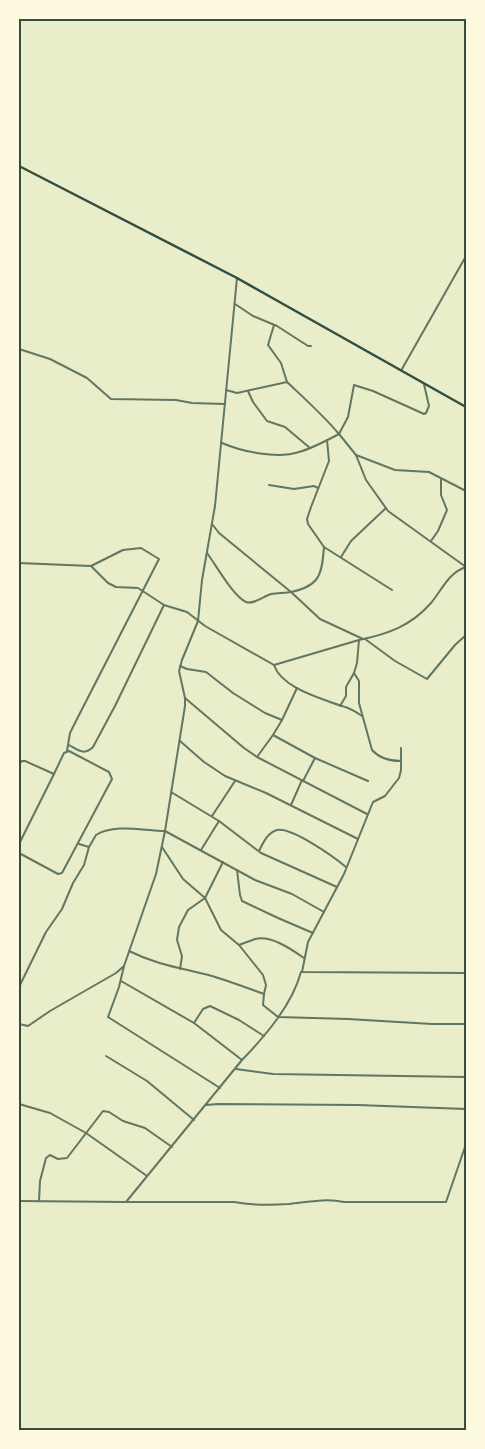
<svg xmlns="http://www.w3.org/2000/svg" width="485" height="1449" font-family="'Work Sans',sans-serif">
	<rect width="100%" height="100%" fill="#e9edc9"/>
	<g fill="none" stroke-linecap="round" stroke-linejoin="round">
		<g stroke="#617663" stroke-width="2">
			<path d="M235,304L253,316L277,326L308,346H311"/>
			<path d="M274,325L268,345L281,363L287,382"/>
			<path d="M19,349L50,359L87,378L111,399L176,400L192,403L225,404"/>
			<path d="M402,369L466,256"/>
			<path d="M226,390L237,393L287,382C305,399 323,415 339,434L348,417L354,385L373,391L424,414L426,413L429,406L424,384"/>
			<path d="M248,391L253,402L267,421L285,427L310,448"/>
			<path d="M327,440L329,461L311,507L307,519L308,524L324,547L392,590"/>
			<path d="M222,443C243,452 277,459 299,452C313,448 326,441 339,434L356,455"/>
			<path d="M269,485L294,489L314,486L318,488"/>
			<path d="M212,524L219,533L291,592L320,619L363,639"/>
			<path d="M431,541L438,531L447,510L441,495V479"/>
			<path d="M207,553C216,565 233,596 246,602C253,605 264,596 271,594C278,593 285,593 291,592C320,586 322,574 324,547"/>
			<path d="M341,557L351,541L386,508"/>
			<path d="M19,563L91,566L123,550L141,548L159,559L78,717L70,733L67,751"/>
			<path d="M91,566L108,583L116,587L138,588L164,605L187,612L205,626L274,665L359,640L357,663L354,673L359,681V703L372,750C380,759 390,761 401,761"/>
			<path d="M365,639L395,661L427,679L455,645L466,635"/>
			<path d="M359,640C388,634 411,626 431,603C442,590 448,573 466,567L388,511L366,480L356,455L395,470L429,472L466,491"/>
			<path d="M274,665C281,686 314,696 333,703C338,705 343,706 348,708C353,710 358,713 362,716"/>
			<path d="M180,666L187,669L206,672L233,693L265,713L282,720"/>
			<path d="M297,688L282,720L273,735L315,758L368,781"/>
			<path d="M185,698L244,748L257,757L273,735"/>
			<path d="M340,706L346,696V687L354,673"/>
			<path d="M180,741L204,762L225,776L266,793L358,839"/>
			<path d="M69,745C78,750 84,756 93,747L115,706L164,605"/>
			<path d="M401,748V770L399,778L385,796L373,802L344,874L308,942L302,972L466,973"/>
			<path d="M257,757L367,814"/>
			<path d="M19,764L22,761H25L54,774L19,844"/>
			<path d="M303,781L315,758"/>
			<path d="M171,792L219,821L261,853L337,887"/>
			<path d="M291,805L302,780"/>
			<path d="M212,816L235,781"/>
			<path d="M79,844L89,847L96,835C115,823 144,831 165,831L255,880L292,894L324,912"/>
			<path d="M162,847L183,879L205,898L223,862"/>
			<path d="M201,850L219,821"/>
			<path d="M259,851C263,843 267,833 277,830C292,827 334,857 346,867"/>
			<path d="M19,853L58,874L62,873L112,779L109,772L69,751L64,753L54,774"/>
			<path d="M237,870L240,895L242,901L278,918L313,933"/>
			<path d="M239,945C244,943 250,941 255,939C271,935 291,949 304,958"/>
			<path d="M129,951C157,965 182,968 212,976C229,981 247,988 264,994"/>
			<path d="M124,966L119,987L108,1017L220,1088"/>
			<path d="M180,969L182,956L177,940L179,927L188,910L205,898L221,930L239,945L263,975L266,985L264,994L263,1005L278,1017L348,1019L432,1024H466"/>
			<path d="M121,981L194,1023L242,1060"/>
			<path d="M19,987L46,932L62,909L73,883L84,865L89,847"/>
			<path d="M194,1023L203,1009L210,1006L239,1020L264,1036"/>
			<path d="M19,1024L28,1026L50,1011L116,973L124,966L156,874L165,831L185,706V698L179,671L182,660L198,621L202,580L215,506L237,278"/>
			<path d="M106,1056L147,1081L194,1120"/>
			<path d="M236,1069L273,1074L466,1077"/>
			<path d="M19,1104L50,1113L86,1133L147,1176"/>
			<path d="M206,1105L218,1104L358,1105L466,1109"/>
			<path d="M19,1201L126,1202L242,1060C266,1035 292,1005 301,972"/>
			<path d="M39,1201L40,1181L46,1158L50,1155L58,1159L67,1158L103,1111L109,1112L123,1121L145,1128L172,1147"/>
			<path d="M126,1202H234C249,1205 273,1205 289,1204C308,1202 326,1198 344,1202H446L466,1144"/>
		</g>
		<path stroke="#344e41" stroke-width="2.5" d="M19,166L237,278L466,407"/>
	</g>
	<rect width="485" height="1449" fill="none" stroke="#fefae0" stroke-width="40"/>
	<rect x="20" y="20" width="445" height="1409" fill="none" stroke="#344e41" stroke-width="2"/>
</svg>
